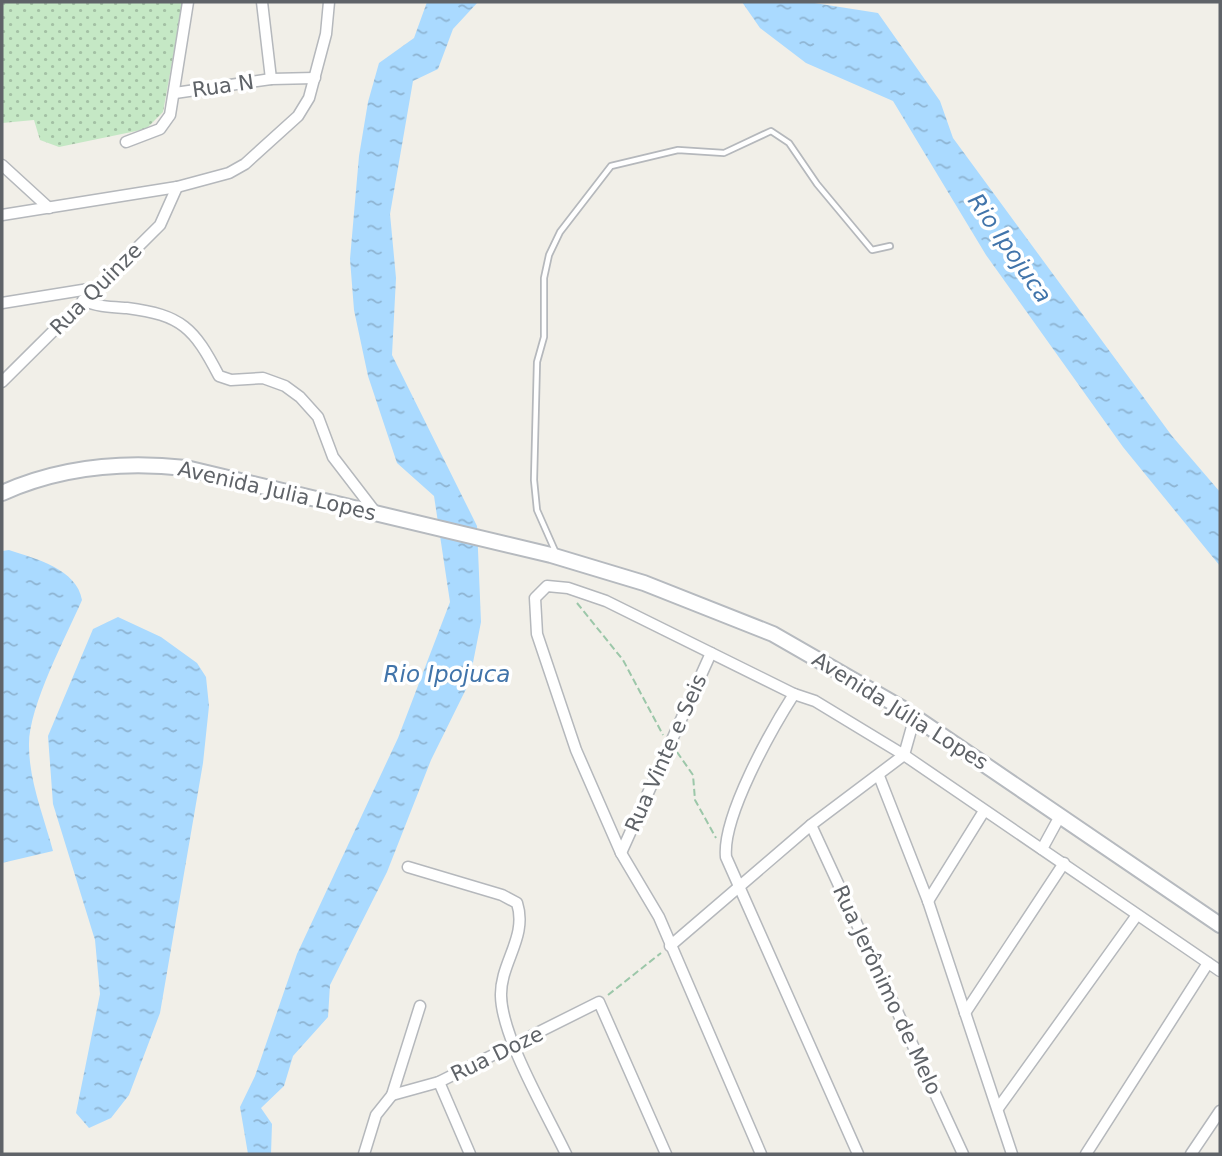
<svg xmlns="http://www.w3.org/2000/svg" width="1222" height="1156" font-family="'DejaVu Sans',sans-serif">
	<defs>
		<pattern id="grass-dots" width="8" height="8" patternUnits="userSpaceOnUse" patternTransform="scale(1.75)"><rect width="8" height="8" fill="#c5e8c5"/><path d="M2 2h.1M6 6h.1" fill="none" stroke="#a3c0a4" stroke-width="1.8" stroke-linecap="round"/></pattern>
		<pattern id="water-ripples" width="26" height="14" patternUnits="userSpaceOnUse" patternTransform="scale(1.75)"><rect width="26" height="14" fill="#aadaff"/><path d="M2 4q2-2 4 0t4 0M15 11q2-2 4 0t4 0" fill="none" stroke="#8eb4d2"/></pattern>
	</defs>
	<rect width="100%" height="100%" fill="#f1efe8"/>
	<path fill="url(#grass-dots)" d="M2,2H183L163,112L146,129L59,147L40,140L34,120L2,123Z"/>
	<g fill="url(#water-ripples)">
		<path d="M427,2H478L453,29L438,69L413,81L390,214L396,278L392,355L477,526L481,622L469,683L431,760L387,872L330,985L328,1017L293,1056L284,1086L261,1108L272,1124L271,1154H248L240,1107L255,1076L297,954L398,738L450,602L434,496L397,463L368,376L354,310L350,259L359,156L368,102L379,63L414,38Z"/>
		<path d="M742,2H808L878,13L940,101L953,138L1172,436L1220,492V566L1123,447L986,255L893,101L806,63L760,28Z"/>
		<path d="M9,550C36,559 77,569 82,600C66,637 28,707 29,746C29,781 44,817 53,851L2,863V551Z"/>
		<path d="M118,617L161,637L197,663L206,677L209,706L203,763L160,1013L129,1095L111,1118L89,1128L76,1113L100,994L95,940L53,804L48,736L93,629Z"/>
	</g>
	<g fill="none" stroke-linecap="round" stroke-linejoin="round">
		<g stroke="#b5b8bc" stroke-width="8">
			<path id="service" d="M556,553L537,510L534,480L537,362L544,337V278L549,255L560,232L611,166L678,150L724,153L771,131L789,143L817,184L872,250L890,246"/>
		</g>
		<g stroke="#b5b8bc" stroke-width="13">
			<g id="minor">
				<path d="M262,2L271,79"/>
				<path d="M175,93L271,79L315,78"/>
				<path d="M126,142L160,129L170,115L188,2"/>
				<path d="M2,165L49,208"/>
				<path d="M2,215L177,187L229,173L245,164L298,116L309,98L326,34L329,2"/>
				<path d="M83,300C97,307 112,307 127,308C182,315 194,328 219,376L231,380L263,378L285,386L300,397L318,417L333,457L376,513"/>
				<path d="M2,303L95,288"/>
				<path d="M2,382L160,225L177,187"/>
				<path d="M794,694C771,730 722,817 726,857L858,1154"/>
				<path d="M904,755L915,716"/>
				<path d="M879,776L928,901L1012,1154"/>
				<path d="M811,825L963,1154"/>
				<path d="M1042,849L1060,816"/>
				<path d="M621,853L711,653"/>
				<path d="M408,867L502,895L517,903C528,937 500,963 501,996C502,1038 547,1114 566,1154"/>
				<path d="M928,901L984,811"/>
				<path d="M670,946L811,825L904,755"/>
				<path d="M965,1013L1064,863"/>
				<path d="M439,1082L470,1154"/>
				<path d="M392,1095L439,1082L599,1002L666,1154"/>
				<path d="M999,1107L1137,915"/>
				<path d="M364,1154L376,1115L392,1095L420,1006"/>
				<path d="M761,1154L659,917L621,853L576,750L537,634L535,598L547,586L568,588L606,601L794,694L815,701L904,755L1220,971"/>
				<path d="M1086,1154L1208,963"/>
				<path d="M1191,1154L1220,1111"/>
			</g>
		</g>
		<g stroke="#b6babf" stroke-width="18">
			<path id="secondary" d="M2,493C60,467 123,461 186,468L551,555L644,583L773,634L900,707L1220,925"/>
		</g>
		<g stroke="#9cc7a9" stroke-width="2" stroke-dasharray="7 3.5" stroke-linecap="butt">
			<path d="M577,603L623,660L663,735"/>
			<path d="M677,752L693,775L695,800L716,838"/>
			<path d="M608,995L661,953"/>
		</g>
		<use href="#service" stroke="#fff" stroke-width="4.5"/>
		<use href="#minor" stroke="#fff" stroke-width="10"/>
		<use href="#secondary" stroke="#fff" stroke-width="14"/>
	</g>
	<g text-anchor="middle" stroke-width="7" stroke-linejoin="round" paint-order="stroke">
		<g font-size="21" fill="#5f6368" stroke="#fff">
			<text transform="translate(223 86) rotate(-8)" y="7">Rua N</text>
			<text transform="translate(96 289) rotate(-45)" y="7">Rua Quinze</text>
			<text transform="translate(277 491) rotate(13)" y="7">Avenida Julia Lopes</text>
			<text transform="translate(900 711) rotate(32)" y="7">Avenida Júlia Lopes</text>
			<text transform="translate(666 753) rotate(-66)" y="7">Rua Vinte e Seis</text>
			<text transform="translate(887 990) rotate(65)" y="7">Rua Jerônimo de Melo</text>
			<text transform="translate(497 1054) rotate(-26)" y="7">Rua Doze</text>
		</g>
		<g font-size="23" font-style="italic" fill="#4174aa" stroke="#fff">
			<text transform="translate(1010 248) rotate(55)" y="8">Rio Ipojuca</text>
			<text x="447" y="682">Rio Ipojuca</text>
		</g>
	</g>
	<rect width="1222" height="1156" fill="none" stroke="#5f6368" stroke-width="7"/>
</svg>
